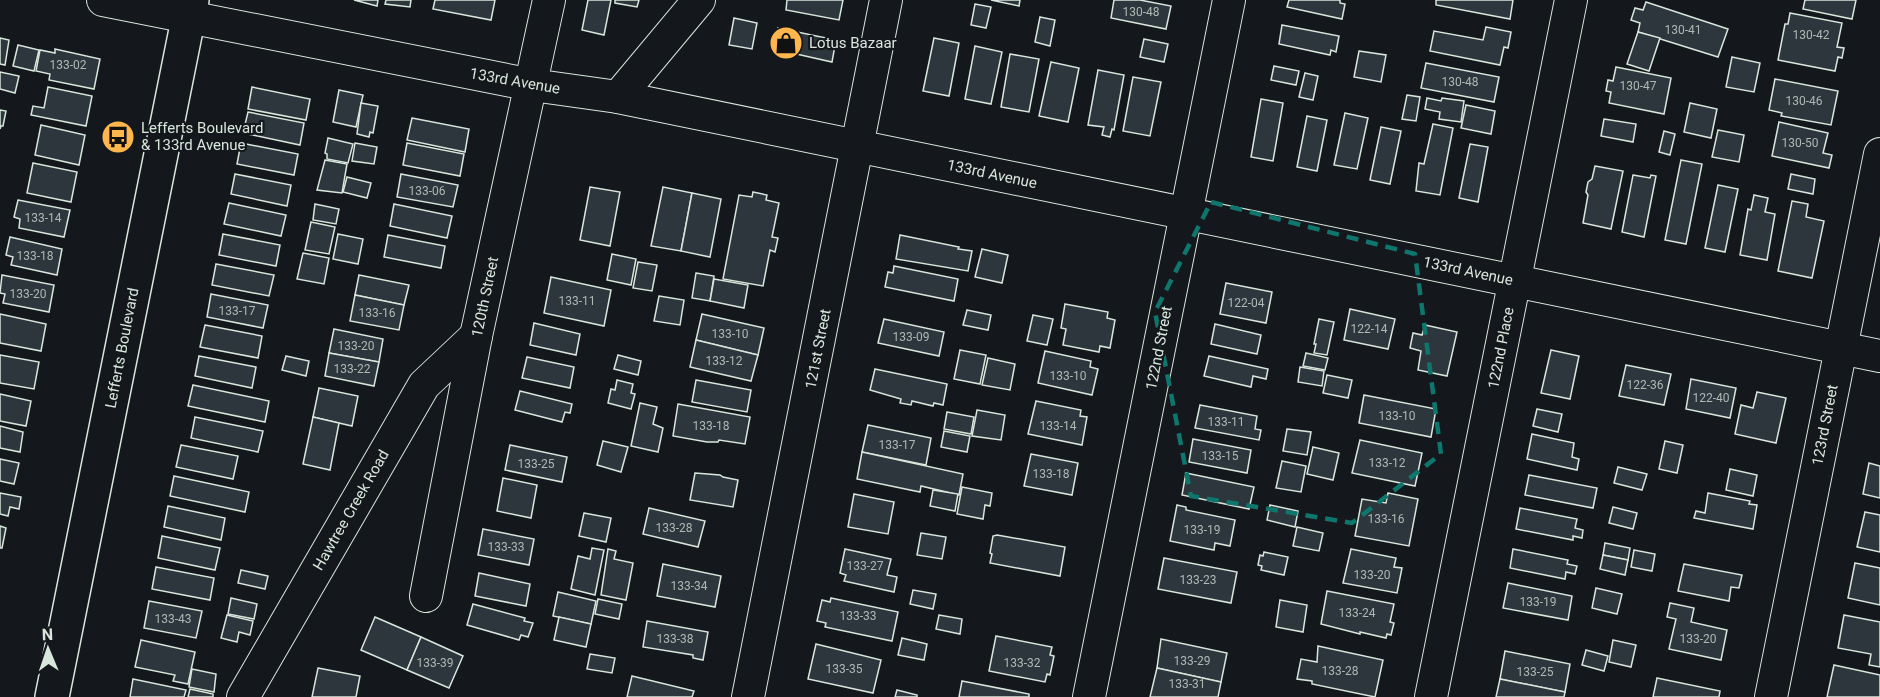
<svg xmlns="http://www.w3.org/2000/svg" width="1880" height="697" font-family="Roboto,sans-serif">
	<rect width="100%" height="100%" fill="#14181c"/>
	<g fill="#2c363c" stroke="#d8e6dc" stroke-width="1.5">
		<path d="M354,0H378L377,6Z"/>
		<path d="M386,0H411L410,7L385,4Z"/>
		<path d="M435,0H495L491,20L433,9Z"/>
		<path d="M588,0H611L604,35L582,30Z"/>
		<path d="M615,0H639L637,7L615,3Z"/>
		<path d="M787,0H843L839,20L786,10Z"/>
		<path d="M991,0H1020L1019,6Z"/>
		<path d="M1114,0H1140L1171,6L1166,29L1111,18Z"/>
		<path d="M1289,0H1340V3L1345,4L1342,19L1287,7Z"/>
		<path d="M1436,0H1513L1510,19L1436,5Z"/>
		<path d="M1805,0H1856L1852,19L1803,9Z"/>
		<path d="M1646,2L1728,29L1718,57L1638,32L1640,23L1631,20L1635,8L1643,10Z"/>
		<path d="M975,4L991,7L986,28L971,25Z"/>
		<path d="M1790,13L1842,23L1837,47L1844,48L1842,58L1838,57L1835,71L1778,60L1785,24H1788Z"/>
		<path d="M1040,17L1055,20L1050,46L1035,42Z"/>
		<path d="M734,18L757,23L752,49L729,45Z"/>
		<path d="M1282,25L1339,36L1336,52L1331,50L1330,55L1279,44Z"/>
		<path d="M1486,27L1511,32L1508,48L1504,47L1500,65L1430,51L1434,31L1483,40Z"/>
		<path d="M778,28L836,40L832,62L774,49Z"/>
		<path d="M1638,32L1660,38L1649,71L1627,64Z"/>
		<path d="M0,38L9,40L5,65L0,64Z"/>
		<path d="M934,38L959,43L949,96L923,91Z"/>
		<path d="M1144,39L1168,44L1164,62L1140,57Z"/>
		<path d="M18,45L39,50L34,71L13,66Z"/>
		<path d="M975,46L1002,52L991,104L965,99Z"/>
		<path d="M55,49L100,59L94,89L49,80L50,74L36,71L40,50L55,53Z"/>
		<path d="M1359,51L1386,55L1381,82L1354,77Z"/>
		<path d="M1010,54L1039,59L1029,112L1001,107Z"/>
		<path d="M1732,57L1760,63L1754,92L1726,87Z"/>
		<path d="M1051,62L1079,68L1068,122L1039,116Z"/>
		<path d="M1426,63L1499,77L1494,102L1421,88Z"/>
		<path d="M1274,66L1299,71L1296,85L1271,80Z"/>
		<path d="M1616,67L1671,78L1664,114L1609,103L1611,92L1606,91L1608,80L1613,81Z"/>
		<path d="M1098,70L1124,75L1114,130L1112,129L1110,137L1102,135L1104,127L1088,125Z"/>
		<path d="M0,72L19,76L15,93L0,89Z"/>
		<path d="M1305,73L1318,76L1313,100L1299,97Z"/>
		<path d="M1133,77L1161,82L1150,136L1123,131Z"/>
		<path d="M1775,79L1838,91L1831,125L1781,116L1782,113L1769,110Z"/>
		<path d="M48,87L92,96L86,126L31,115L33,106L44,108Z"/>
		<path d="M252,87L310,99L306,120L248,109Z"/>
		<path d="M339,90L363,95L356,127L333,122Z"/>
		<path d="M1407,95L1420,97L1416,121L1402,119Z"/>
		<path d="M1427,98L1441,101L1442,98L1464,101L1461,122L1439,119L1440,112L1425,109Z"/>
		<path d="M1261,99L1283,103L1273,161L1251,157Z"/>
		<path d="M361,103L378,106L373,133L370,132L369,137L357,134Z"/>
		<path d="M1690,103L1717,109L1711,138L1684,132Z"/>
		<path d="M1466,105L1495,111L1491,134L1461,128Z"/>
		<path d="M0,110L6,111L3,126H1L0,129Z"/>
		<path d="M248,112L304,123L300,145L243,133Z"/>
		<path d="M1345,113L1368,118L1357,169L1334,165Z"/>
		<path d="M1307,116L1327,120L1317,171L1297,167Z"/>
		<path d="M412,118L469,129L465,152L407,140Z"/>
		<path d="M1604,119L1636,124L1633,142L1601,136Z"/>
		<path d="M1779,122L1828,133L1823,153L1832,155L1829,168L1772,156Z"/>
		<path d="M1433,124L1453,128L1440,195L1416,191L1419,163L1424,164Z"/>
		<path d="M41,125L85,135L79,165L35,155Z"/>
		<path d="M1381,127L1401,131L1390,184L1370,180Z"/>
		<path d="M1718,130L1744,135L1739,162L1712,157Z"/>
		<path d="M1664,131L1675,134L1670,155L1659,152Z"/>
		<path d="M328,138L353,144L348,163L327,159V154L325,153Z"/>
		<path d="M241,143L298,154L294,175L237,164Z"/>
		<path d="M355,143L377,147L374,164L352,161Z"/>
		<path d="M407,143L464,154L460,176L403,165Z"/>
		<path d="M1470,144L1488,147L1478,202L1459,198Z"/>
		<path d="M325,160L347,164L342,193L317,190Z"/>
		<path d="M1681,160L1702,164L1686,244L1665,240Z"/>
		<path d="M33,163L77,172L71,202L27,193Z"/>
		<path d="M1595,166L1623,171L1611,229L1583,223L1588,195L1586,192L1588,182L1592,179Z"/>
		<path d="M235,174L291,185L287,206L231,194Z"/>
		<path d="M401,174L458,185L453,207L397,197Z"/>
		<path d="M1791,174L1815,179L1813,194L1788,189Z"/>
		<path d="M1633,175L1650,178L1651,175L1656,176L1644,237L1622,232Z"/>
		<path d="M347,177L371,183L367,198L343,192Z"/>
		<path d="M1718,185L1738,189L1725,252L1705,248Z"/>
		<path d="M590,187L620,192L610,246L580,240Z"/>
		<path d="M663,187L692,193L681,251L651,246Z"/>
		<path d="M753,192L767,195L766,200L779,203L772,237L778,238L775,252L770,250L763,286L723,279L739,195L752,197Z"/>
		<path d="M692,193L721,199L710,257L681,251Z"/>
		<path d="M1754,195L1768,198L1765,212L1775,214L1767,260L1740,255L1748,209L1751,210Z"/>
		<path d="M18,200L70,210L64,237L19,228L20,219L14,217Z"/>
		<path d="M1792,201L1808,204L1806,217L1824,221L1812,278L1778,271Z"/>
		<path d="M229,203L286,215L281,236L224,224Z"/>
		<path d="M315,204L339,209L336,224L313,220Z"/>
		<path d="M394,204L452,216L447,238L390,226Z"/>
		<path d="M311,222L335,227L329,254L305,250Z"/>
		<path d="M223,234L280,245L276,266L219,255Z"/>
		<path d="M338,234L363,239L358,264L333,259Z"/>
		<path d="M388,235L445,246L441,268L384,257Z"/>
		<path d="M900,235L959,247L958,249L972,251L968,271L896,259Z"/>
		<path d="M10,237L62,249L57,275L11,265L13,257L6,255Z"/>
		<path d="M982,249L1008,255L1002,283L975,277Z"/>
		<path d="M303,253L329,258L324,284L297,279Z"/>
		<path d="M612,254L636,259L631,285L607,280Z"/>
		<path d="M638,262L657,265L652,291L633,288Z"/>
		<path d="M216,264L274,275L269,296L212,285Z"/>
		<path d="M894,266L958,279L954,301L885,287L888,272L893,273Z"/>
		<path d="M696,273L714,276L710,301L692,298Z"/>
		<path d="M2,275L54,285L49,312L3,303L5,294L0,293Z"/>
		<path d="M359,275L409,285L404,305L355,295Z"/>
		<path d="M551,277L611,290L604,326L544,313Z"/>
		<path d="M714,279L748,285L744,308L710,301Z"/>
		<path d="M1226,283L1272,292L1266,323L1220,314Z"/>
		<path d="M211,294L268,305L263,328L207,317Z"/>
		<path d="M355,295L404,305L399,330L350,321Z"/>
		<path d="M659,296L684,300L680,325L654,321Z"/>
		<path d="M1065,304L1108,312L1107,318L1115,320L1110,348L1100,346L1099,352L1063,345L1066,329L1061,328Z"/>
		<path d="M1350,309L1395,319L1388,349L1344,340Z"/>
		<path d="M967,310L991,315L988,330L963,325Z"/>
		<path d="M0,314L46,324L41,351L0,343Z"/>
		<path d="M702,314L764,328L758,355L696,340Z"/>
		<path d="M1033,315L1053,319L1047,345L1027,341Z"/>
		<path d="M884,319L944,332L939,356L878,343Z"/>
		<path d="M1319,319L1334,322L1327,355L1314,353L1316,344H1314Z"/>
		<path d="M534,323L580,334L576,355L530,345Z"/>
		<path d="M1215,324L1261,335L1257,354L1211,344Z"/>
		<path d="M205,325L262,336L258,358L200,347Z"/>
		<path d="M1425,325L1457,332L1447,376L1418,370L1421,351L1410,348L1413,333L1422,335Z"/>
		<path d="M334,329L383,339L379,362L329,353Z"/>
		<path d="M696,340L758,355L751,381L690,367Z"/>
		<path d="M960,350L986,355L980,384L954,379Z"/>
		<path d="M1551,350L1579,356L1570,399L1541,393Z"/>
		<path d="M1045,351L1091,361L1090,367L1098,369L1092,395L1038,383Z"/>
		<path d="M329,353L379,362L374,386L325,376Z"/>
		<path d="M1306,353L1328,358L1325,370L1303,366Z"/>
		<path d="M0,355L39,362L34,389L0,383Z"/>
		<path d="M618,355L641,361L638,375L614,369Z"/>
		<path d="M199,356L256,367L252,388L195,376Z"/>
		<path d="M286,356L309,361L306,376L282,370Z"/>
		<path d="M1209,356L1268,369L1266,379L1253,376L1251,387L1204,376Z"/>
		<path d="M527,357L574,367L570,388L522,378Z"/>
		<path d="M988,358L1015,364L1010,390L982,385Z"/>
		<path d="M1626,365L1671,374L1664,405L1619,396Z"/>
		<path d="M1300,367L1324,371L1322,386L1298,382Z"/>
		<path d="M875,369L947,384L943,405L934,403L933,406L912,401L911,405L900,403L901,399L870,390Z"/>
		<path d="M1327,375L1352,380L1348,398L1323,393Z"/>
		<path d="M1691,379L1736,388L1730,418L1686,409Z"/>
		<path d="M617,380L633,384L631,393L635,394L631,409L608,403L611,389L615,390Z"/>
		<path d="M696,380L751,390L747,412L692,402Z"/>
		<path d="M193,385L269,401L265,422L188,406Z"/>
		<path d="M319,388L358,396L352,426L313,417Z"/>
		<path d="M520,391L572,404L570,413L565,412L562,422L515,410Z"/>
		<path d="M1757,392L1786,398L1776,443L1735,434L1741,405L1753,408Z"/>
		<path d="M0,394L31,401L26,426L0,421Z"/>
		<path d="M1364,395L1436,409L1431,437L1359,423Z"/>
		<path d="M1036,401L1081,410L1080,416L1087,417L1082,445L1028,434Z"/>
		<path d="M640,403L657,407L653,424L663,428L658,452L631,446Z"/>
		<path d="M678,404L750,417L745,444L719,440L718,442H707L673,436Z"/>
		<path d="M1200,405L1257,416L1255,429L1261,430L1259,440L1195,428Z"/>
		<path d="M1537,409L1562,414L1558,432L1533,426Z"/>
		<path d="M977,410L1005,415L1001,440L972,436Z"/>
		<path d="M947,412L974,417L971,434L944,429Z"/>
		<path d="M195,417L263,431L258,452L191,438Z"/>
		<path d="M313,417L339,423L330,470L303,464Z"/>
		<path d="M868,425L931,438L926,465L862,452Z"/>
		<path d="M0,426L23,432L20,452L0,448Z"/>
		<path d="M1287,429L1311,432L1307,455L1283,451Z"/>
		<path d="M944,431L970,436L967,452L941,447Z"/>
		<path d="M1532,434L1574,443L1572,457L1579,459L1577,470L1527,459Z"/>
		<path d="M1193,439L1251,450L1247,473L1189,462Z"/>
		<path d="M1360,440L1422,453L1415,486L1352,473Z"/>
		<path d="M603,441L628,447L621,472L597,465Z"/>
		<path d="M1665,441L1683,445L1677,473L1659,469Z"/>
		<path d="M181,445L238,456L233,479L176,467Z"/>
		<path d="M510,445L567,457L562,482L505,470Z"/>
		<path d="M1313,447L1339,453L1333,480L1307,474Z"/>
		<path d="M862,452L963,474L959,495L921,486L920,492L857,479Z"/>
		<path d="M1031,454L1078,463L1072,495L1024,486Z"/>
		<path d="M0,459L19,463L14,484L0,481Z"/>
		<path d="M1282,461L1306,466L1301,492L1276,488Z"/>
		<path d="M1869,463L1880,466V498L1863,494Z"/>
		<path d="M1618,467L1647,474L1642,490L1614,483Z"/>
		<path d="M1730,469L1757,475L1753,496L1726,490Z"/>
		<path d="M695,473L720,475L723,477L738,480L733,507L690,500Z"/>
		<path d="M1186,473L1254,487L1249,509L1182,495Z"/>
		<path d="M1529,475L1597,488L1593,508L1525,495Z"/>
		<path d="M174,476L249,492L245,512L170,496Z"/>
		<path d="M503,478L537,485L531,518L497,511Z"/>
		<path d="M962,487L992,493L990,506L985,505L983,519L957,514Z"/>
		<path d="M933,490L958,494L955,511L930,506Z"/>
		<path d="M0,493L21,497L19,509L10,507L8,516L0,514Z"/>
		<path d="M1388,493L1418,499L1409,546L1355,536L1362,499L1386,503Z"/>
		<path d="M1708,493L1750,501L1749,504L1757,505L1753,529L1694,518L1696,511L1705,513Z"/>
		<path d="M854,494L894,502L888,534L848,527Z"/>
		<path d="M1177,505L1186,507V510L1235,520L1230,546L1215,543L1214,550L1170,541Z"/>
		<path d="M1270,505L1298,511L1295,527L1267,520Z"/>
		<path d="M168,506L225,518L221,540L164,527Z"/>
		<path d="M1613,507L1637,513L1633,529L1609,523Z"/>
		<path d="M649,508L705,521L698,547L643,534Z"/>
		<path d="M1520,508L1577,519L1575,528L1583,530L1582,538L1573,536V540L1516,529Z"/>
		<path d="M1865,512L1880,515V552L1857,547Z"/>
		<path d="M584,513L611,518L606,542L579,536Z"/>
		<path d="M0,526L6,528L2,548H0Z"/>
		<path d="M1297,527L1323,533L1319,551L1293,546Z"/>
		<path d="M483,529L534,539L529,565L478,555Z"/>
		<path d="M921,533L946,537L942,559L917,555Z"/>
		<path d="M997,535L1065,547L1060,576L990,563L992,554L990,553L993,536Z"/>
		<path d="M162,536L220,548L215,570L158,558Z"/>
		<path d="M1605,543L1630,548L1628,560L1603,555Z"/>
		<path d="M592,548L604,550L595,595L571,589L578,556L590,559Z"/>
		<path d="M608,549L616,551L614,559L633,563L626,600L601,595Z"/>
		<path d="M845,549L891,559L887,575L897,577L894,592L844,581L846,575L840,573Z"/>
		<path d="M1351,549L1396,558L1394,567L1402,568L1397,593L1343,583Z"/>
		<path d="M1513,549L1568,560L1567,564L1577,566L1575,574L1566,572L1565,579L1510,568Z"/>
		<path d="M1634,550L1655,554L1652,571L1631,567Z"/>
		<path d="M1264,552L1288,557L1284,575L1261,570L1262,566L1258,565L1260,555L1263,556Z"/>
		<path d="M1603,555L1628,560L1625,575L1600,569Z"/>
		<path d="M1164,558L1237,572L1231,603L1158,589Z"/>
		<path d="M1855,563L1880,568V605L1848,598Z"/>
		<path d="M663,564L721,576L715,607L657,596Z"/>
		<path d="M1684,564L1742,575L1739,588L1731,587L1729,601L1678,591Z"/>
		<path d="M156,567L214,578L210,600L152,589Z"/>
		<path d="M241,570L268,576L265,589L238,583Z"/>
		<path d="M479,573L530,584L526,606L475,596Z"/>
		<path d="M1508,583L1572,596L1568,620L1503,608Z"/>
		<path d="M1596,588L1622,594L1617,614L1592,608Z"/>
		<path d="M913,590L936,594L933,609L910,604Z"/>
		<path d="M1327,591L1394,604L1390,622L1394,623L1391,635L1387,634L1386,638L1360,632V634L1321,624Z"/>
		<path d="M558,592L596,601L591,624L553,616Z"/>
		<path d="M231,598L257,604L254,619L228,614Z"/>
		<path d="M831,598L898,612L892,641L825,627L826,623L817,621L822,600L830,602Z"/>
		<path d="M598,599L622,604L619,619L595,614Z"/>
		<path d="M1280,600L1307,605L1303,632L1276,627Z"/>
		<path d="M149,601L202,611L196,638L144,628Z"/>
		<path d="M1670,603L1694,608L1691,622L1727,630L1721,660L1669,649L1676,619L1667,617Z"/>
		<path d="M473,604L525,618L524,621L533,623L528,637L521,635L519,640L467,625Z"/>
		<path d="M227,615L253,621L250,635L239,632L237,642L221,638Z"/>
		<path d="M939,615L962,619L960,634L936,629Z"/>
		<path d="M1844,615L1880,622V667L1869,665L1871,654L1838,648Z"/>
		<path d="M375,617L421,637L407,670L361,650Z"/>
		<path d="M559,617L591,624L586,647L554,640Z"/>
		<path d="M647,621L708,632L703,660L693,658V655L643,647Z"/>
		<path d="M996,636L1052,647L1050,655L1054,656L1050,675L1047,674L1045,682L989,671Z"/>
		<path d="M421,637L463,656L449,688L407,670Z"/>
		<path d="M902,638L927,644L924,660L898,655Z"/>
		<path d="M1161,639L1227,653L1221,682L1157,668Z"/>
		<path d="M141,640L195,652L188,684L173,681L175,675L135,667Z"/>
		<path d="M1613,640L1636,645L1631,667L1609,662Z"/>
		<path d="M816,644L881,660L873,693L808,679Z"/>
		<path d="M1318,646L1383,660L1375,697L1312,684V681L1297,679L1301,659L1317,662Z"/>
		<path d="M1586,650L1608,656L1604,671L1582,665Z"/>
		<path d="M1505,651L1570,664L1565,692L1500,679Z"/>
		<path d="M590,654L615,658L612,673L587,669Z"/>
		<path d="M1834,665L1880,675V697H1827Z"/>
		<path d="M318,668L360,676L356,697H312Z"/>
		<path d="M1157,668L1221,682L1218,697H1150Z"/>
		<path d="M192,669L216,674L214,692L189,687Z"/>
		<path d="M632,676L694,691L692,697H627Z"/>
		<path d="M1657,678L1720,691L1719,697H1653Z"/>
		<path d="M133,679L186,690L184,697H130Z"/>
		<path d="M1500,679L1565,692L1564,697H1496Z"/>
		<path d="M962,681L1029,694V697H959Z"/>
		<path d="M190,689L213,694V697H188Z"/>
		<path d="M897,690L917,695V697H895Z"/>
	</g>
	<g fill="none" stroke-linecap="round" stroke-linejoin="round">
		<g stroke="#d8e6dc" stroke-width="34">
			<g id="minor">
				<path d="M103,0L532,85L618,97L1880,356"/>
				<path d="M618,97L699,0"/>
				<path d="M426,596L476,336L549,0"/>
				<path d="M243,697L424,385L476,336"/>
				<path d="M748,697L886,0"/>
				<path d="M1089,697L1229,0"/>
				<path d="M1431,697L1571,0"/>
				<path d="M1771,697L1880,154"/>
			</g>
		</g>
		<g stroke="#d8e6dc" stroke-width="36">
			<path id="major" d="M52,697L192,0"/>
		</g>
		<use href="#minor" stroke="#14181c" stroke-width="32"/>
		<use href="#major" stroke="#14181c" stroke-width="33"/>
	</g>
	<path fill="none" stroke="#0f766e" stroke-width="4.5" stroke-dasharray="12 8" stroke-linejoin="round" d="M1211,202L1415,254L1441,454L1352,523L1191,496L1155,312Z"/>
	<defs>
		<g id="shop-disc" transform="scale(1.725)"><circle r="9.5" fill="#ffb74d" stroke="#14181c"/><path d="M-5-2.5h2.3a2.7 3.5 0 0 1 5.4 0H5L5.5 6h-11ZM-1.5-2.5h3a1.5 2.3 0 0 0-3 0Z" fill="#111"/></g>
		<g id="bus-disc" transform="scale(1.725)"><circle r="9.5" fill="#ffb74d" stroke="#14181c"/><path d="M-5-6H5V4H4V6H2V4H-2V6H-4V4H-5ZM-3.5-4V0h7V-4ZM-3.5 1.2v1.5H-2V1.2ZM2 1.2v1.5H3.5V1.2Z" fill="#111"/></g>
	</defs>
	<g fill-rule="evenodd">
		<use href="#shop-disc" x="786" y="43"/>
		<use href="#bus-disc" x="118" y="137"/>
	</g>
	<g text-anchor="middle" stroke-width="4.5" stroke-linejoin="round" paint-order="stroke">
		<g font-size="12" fill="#adbab4">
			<text x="1141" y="16">130-48</text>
			<text x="1683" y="34">130-41</text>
			<text x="1811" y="39">130-42</text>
			<text x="68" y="69">133-02</text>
			<text x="1460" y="86">130-48</text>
			<text x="1638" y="90">130-47</text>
			<text x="1804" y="105">130-46</text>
			<text x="1800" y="147">130-50</text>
			<text x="427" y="195">133-06</text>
			<text x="43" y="222">133-14</text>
			<text x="35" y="260">133-18</text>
			<text x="28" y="298">133-20</text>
			<text x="577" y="305">133-11</text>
			<text x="1246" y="307">122-04</text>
			<text x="237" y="315">133-17</text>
			<text x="377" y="317">133-16</text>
			<text x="1369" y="333">122-14</text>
			<text x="730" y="338">133-10</text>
			<text x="911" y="341">133-09</text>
			<text x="356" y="350">133-20</text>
			<text x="724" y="365">133-12</text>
			<text x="352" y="373">133-22</text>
			<text x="1068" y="380">133-10</text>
			<text x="1645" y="389">122-36</text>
			<text x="1711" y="402">122-40</text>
			<text x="1397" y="420">133-10</text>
			<text x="1226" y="426">133-11</text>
			<text x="711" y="430">133-18</text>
			<text x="1058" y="430">133-14</text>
			<text x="897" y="449">133-17</text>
			<text x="1220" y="460">133-15</text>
			<text x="1387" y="467">133-12</text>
			<text x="536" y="468">133-25</text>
			<text x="1051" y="478">133-18</text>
			<text x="1386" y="523">133-16</text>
			<text x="674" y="532">133-28</text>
			<text x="1202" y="534">133-19</text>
			<text x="506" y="551">133-33</text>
			<text x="865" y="570">133-27</text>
			<text x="1372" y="579">133-20</text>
			<text x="1198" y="584">133-23</text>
			<text x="689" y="590">133-34</text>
			<text x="1538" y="606">133-19</text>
			<text x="1357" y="617">133-24</text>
			<text x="858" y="620">133-33</text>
			<text x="173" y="623">133-43</text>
			<text x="675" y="643">133-38</text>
			<text x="1698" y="643">133-20</text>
			<text x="1192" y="665">133-29</text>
			<text x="435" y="667">133-39</text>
			<text x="1022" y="667">133-32</text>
			<text x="844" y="673">133-35</text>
			<text x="1340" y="675">133-28</text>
			<text x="1535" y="676">133-25</text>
			<text x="1187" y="688">133-31</text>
		</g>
		<g font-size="15" fill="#d8e6dc" stroke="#14181c" text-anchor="start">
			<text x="809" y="48">Lotus Bazaar</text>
			<text x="141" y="133">Lefferts Boulevard<tspan x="141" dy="17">&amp; 133rd Avenue</tspan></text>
		</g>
		<g font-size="15" fill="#d8e6dc" stroke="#14181c">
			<text transform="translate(515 81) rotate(10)" y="5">133rd Avenue</text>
			<text transform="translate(992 174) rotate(12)" y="5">133rd Avenue</text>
			<text transform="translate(1468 271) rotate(12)" y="5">133rd Avenue</text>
			<text transform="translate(485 297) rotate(-78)" y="5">120th Street</text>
			<text transform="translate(122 348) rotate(-79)" y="5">Lefferts Boulevard</text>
			<text transform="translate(1159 348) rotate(-79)" y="5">122nd Street</text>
			<text transform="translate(1501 348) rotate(-79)" y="5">122nd Place</text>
			<text transform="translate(818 349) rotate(-79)" y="5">121st Street</text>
			<text transform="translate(1825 425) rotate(-79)" y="5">123rd Street</text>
			<text transform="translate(351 510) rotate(-60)" y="5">Hawtree Creek Road</text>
		</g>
	</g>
	<g transform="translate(48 649) rotate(358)" stroke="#14181c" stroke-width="4.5" paint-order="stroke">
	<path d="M0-4.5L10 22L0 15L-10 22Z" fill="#d8e6dc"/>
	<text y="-9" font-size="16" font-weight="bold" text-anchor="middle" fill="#d8e6dc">N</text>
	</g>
</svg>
